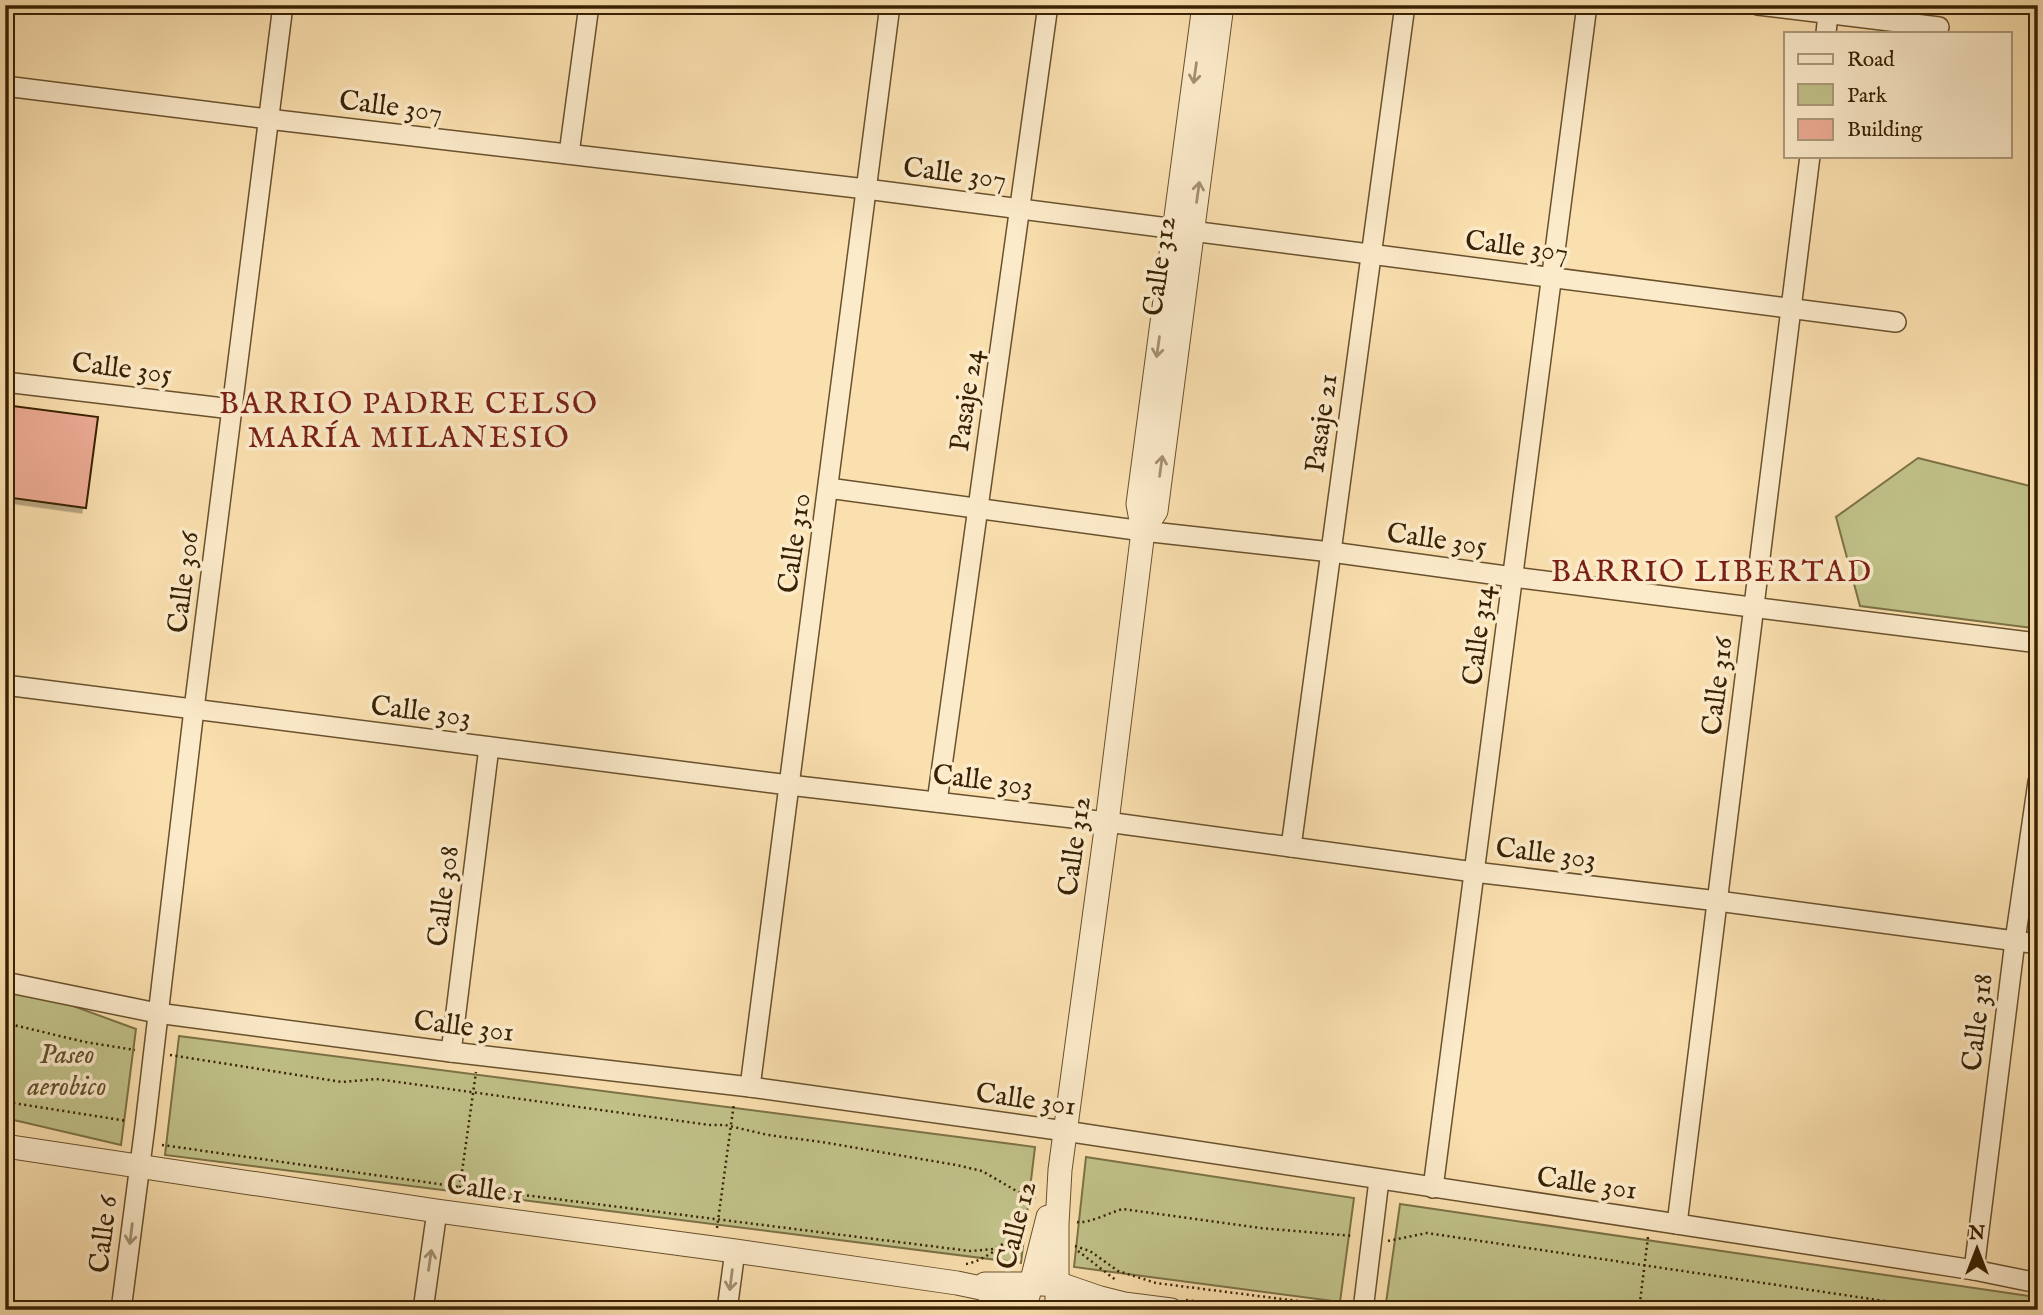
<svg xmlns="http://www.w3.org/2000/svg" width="2043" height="1315" font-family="'IM FELL English',serif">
	<defs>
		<filter id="shadow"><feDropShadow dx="-4.5" dy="4.5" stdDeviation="0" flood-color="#0004"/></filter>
	</defs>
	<rect width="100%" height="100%" fill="#fbe0af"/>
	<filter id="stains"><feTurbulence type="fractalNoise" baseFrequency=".00286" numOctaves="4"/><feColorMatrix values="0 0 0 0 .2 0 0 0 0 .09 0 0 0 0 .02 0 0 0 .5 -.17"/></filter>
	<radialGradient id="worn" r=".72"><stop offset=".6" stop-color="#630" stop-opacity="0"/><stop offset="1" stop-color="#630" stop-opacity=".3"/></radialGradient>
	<g fill="#c1c289" stroke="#7c7246" stroke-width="2">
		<path d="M1918,458L2038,488V621L2032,628L1860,606L1836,517Z"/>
		<path d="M5,981L136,1029L121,1145L5,1118Z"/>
		<path d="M179,1036L1035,1147L1021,1263L165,1155Z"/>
		<path d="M1086,1157L1354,1198L1340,1302L1074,1267Z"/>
		<path d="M1400,1204L2036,1297L2038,1298V1310H1385Z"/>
	</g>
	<path fill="#eeac96" stroke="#382102" stroke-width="2" filter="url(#shadow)" d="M5,405L98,417L86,508L5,497Z"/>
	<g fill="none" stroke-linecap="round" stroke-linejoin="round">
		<g stroke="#69512d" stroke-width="12">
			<path id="service" d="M2038,74L2036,84L2038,89"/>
		</g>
		<g stroke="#69512d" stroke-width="22">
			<g id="minor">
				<path d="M1758,5L1939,27"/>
				<path d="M1826,33L1829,5"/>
				<path d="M5,86L268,119L866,189L1896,322"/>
				<path d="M569,154L589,5"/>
				<path d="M5,382L232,409"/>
				<path d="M828,488L1143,531L1331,552L1513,577L2038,643"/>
				<path d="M5,685L789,785L1107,822L1474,872L1718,901L2038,944"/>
				<path d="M937,802L1048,5"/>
				<path d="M1291,847L1405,5"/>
				<path d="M5,982L157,1013L451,1052L750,1087L1065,1131L1677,1224L1974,1270L2038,1283"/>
				<path d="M451,1052L489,747"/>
				<path d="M750,1087L890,5"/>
				<path d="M1433,1188L1587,5"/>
				<path d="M1677,1224L1810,156"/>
				<path d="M1974,1270L2015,941L2038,782"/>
				<path d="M121,1310L145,1126L194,709L283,5"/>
				<path d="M423,1310L437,1211"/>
				<path d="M727,1310L735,1251"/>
				<path d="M1363,1310L1379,1180"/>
			</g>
		</g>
		<g stroke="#69512d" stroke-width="25">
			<g id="tertiary">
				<path d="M1143,531L1156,511L1222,5"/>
				<path d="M5,1146L437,1211L735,1251L957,1283L981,1288L1032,1310"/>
				<path d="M985,1284H1044L1065,1286L1100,1298L1124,1304L1171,1310"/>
				<path d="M1028,1296L1048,1217"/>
				<path d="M1055,1310L1057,1300V1224L1060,1170L1107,822L1143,531L1138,504L1204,5"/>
				<path d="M1073,1310L1110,1305"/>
			</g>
		</g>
		<g stroke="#382102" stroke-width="2.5" stroke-dasharray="2 3.5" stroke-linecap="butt">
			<path d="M5,1023L85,1042L135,1050"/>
			<path d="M170,1055L342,1082L376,1079L710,1125H725L768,1135L822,1142L956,1165L982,1171L1020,1193L1039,1198"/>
			<path d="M5,1096L13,1103L127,1121"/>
			<path d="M162,1145L460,1187L970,1251L994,1249L1010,1240L1024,1237"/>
			<path d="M459,1193L476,1072"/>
			<path d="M1077,1222C1088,1224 1111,1212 1123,1209L1260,1228L1353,1236"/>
			<path d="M717,1228L734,1103"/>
			<path d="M1388,1241L1427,1233L1945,1310"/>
			<path d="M1075,1246L1090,1251L1118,1271L1156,1283L1345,1307"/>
			<path d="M1078,1251L1117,1281"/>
			<path d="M966,1264C986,1261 1002,1241 1023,1241"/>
			<path d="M1186,1300L1263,1310"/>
			<path d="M1639,1310L1648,1237"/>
		</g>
		<use href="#service" stroke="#fcebcb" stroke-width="10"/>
		<use href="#minor" stroke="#fcebcb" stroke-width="19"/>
		<use href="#tertiary" stroke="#fcebcb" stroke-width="23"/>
	</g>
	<defs><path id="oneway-shaft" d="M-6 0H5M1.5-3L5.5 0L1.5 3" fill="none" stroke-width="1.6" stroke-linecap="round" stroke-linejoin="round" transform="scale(1.75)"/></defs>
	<g stroke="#a49071">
		<use href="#oneway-shaft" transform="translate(1195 73) rotate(98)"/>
		<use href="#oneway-shaft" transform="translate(1198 192) rotate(-82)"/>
		<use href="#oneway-shaft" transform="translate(1158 347) rotate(98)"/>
		<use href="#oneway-shaft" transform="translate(1161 466) rotate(-82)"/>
		<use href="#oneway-shaft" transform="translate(131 1234) rotate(97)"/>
		<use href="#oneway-shaft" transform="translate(430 1260) rotate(-82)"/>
		<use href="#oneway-shaft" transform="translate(731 1280) rotate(97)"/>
	</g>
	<g text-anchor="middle" stroke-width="7" stroke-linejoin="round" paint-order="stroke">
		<g font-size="28" fill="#382102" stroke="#fcebcb">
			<text transform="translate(391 105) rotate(7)" y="10">Calle 307</text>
			<text transform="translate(955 172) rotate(7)" y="10">Calle 307</text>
			<text transform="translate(1517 245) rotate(7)" y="10">Calle 307</text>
			<text transform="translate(1158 266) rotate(-82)" y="10">Calle 312</text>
			<text transform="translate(122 367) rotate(7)" y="10">Calle 305</text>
			<text transform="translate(965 400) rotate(-82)" y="10">Pasaje 24</text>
			<text transform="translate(1320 423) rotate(-82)" y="10">Pasaje 21</text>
			<text transform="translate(1437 538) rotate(8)" y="10">Calle 305</text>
			<text transform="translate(793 543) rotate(-82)" y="10">Calle 310</text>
			<text transform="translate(182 582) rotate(-83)" y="10">Calle 306</text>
			<text transform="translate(1477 635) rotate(-83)" y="10">Calle 314</text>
			<text transform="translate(1716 686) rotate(-83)" y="10">Calle 316</text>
			<text transform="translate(421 710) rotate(7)" y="10">Calle 303</text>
			<text transform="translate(983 779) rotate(7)" y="10">Calle 303</text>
			<text transform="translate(1073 846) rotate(-82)" y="10">Calle 312</text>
			<text transform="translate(1546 852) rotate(7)" y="10">Calle 303</text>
			<text transform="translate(442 896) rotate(-83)" y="10">Calle 308</text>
			<text transform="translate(1976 1022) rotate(-83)" y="10">Calle 318</text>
			<text transform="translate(464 1025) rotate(7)" y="10">Calle 301</text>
			<text transform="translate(1026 1098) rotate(8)" y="10">Calle 301</text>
			<text transform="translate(1587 1182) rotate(8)" y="10">Calle 301</text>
			<text transform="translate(485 1188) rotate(8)" y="10">Calle 1</text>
			<text transform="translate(1015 1225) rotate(-76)" y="10">Calle 12</text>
			<text transform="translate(102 1234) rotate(-83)" y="10">Calle 6</text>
		</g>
		<g font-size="28" font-style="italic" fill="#61512a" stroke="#fcebcb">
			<text x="67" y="1063">Paseo<tspan x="67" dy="32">aerobico</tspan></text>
		</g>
		<g font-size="30" letter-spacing="2" fill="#7a1f14" stroke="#fcebcb">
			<text x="409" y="413">BARRIO PADRE CELSO<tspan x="409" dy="34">MARÍA MILANESIO</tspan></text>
			<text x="1712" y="581">BARRIO LIBERTAD</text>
		</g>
	</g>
	<rect width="2043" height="1315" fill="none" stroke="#fbe0af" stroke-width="28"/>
	<rect x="7" y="7" width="2029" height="1301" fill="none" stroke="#382102" stroke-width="3.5"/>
	<rect x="14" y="14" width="2015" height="1287" fill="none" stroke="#382102" stroke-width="2"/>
	<rect x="1784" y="32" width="228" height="126" fill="#fcebcb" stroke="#ae9a7b" stroke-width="2"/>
	<rect x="1798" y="54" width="35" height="10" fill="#fcebcb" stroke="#ae9a7b" stroke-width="2"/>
	<text x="1847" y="66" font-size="21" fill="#382102">Road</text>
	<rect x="1798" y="84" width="35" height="21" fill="#c1c289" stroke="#ae9a7b" stroke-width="2"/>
	<text x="1847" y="102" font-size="21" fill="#382102">Park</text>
	<rect x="1798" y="119" width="35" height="21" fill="#eeac96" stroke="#ae9a7b" stroke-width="2"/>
	<text x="1847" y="136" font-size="21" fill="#382102">Building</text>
	<g transform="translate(1977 1249)" stroke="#fcebcb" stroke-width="5" paint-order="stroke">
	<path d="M0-5L12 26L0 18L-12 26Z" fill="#382102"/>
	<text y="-10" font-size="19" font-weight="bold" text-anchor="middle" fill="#382102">N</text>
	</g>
	<rect width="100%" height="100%" filter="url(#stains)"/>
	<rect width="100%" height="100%" fill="url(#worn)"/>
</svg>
